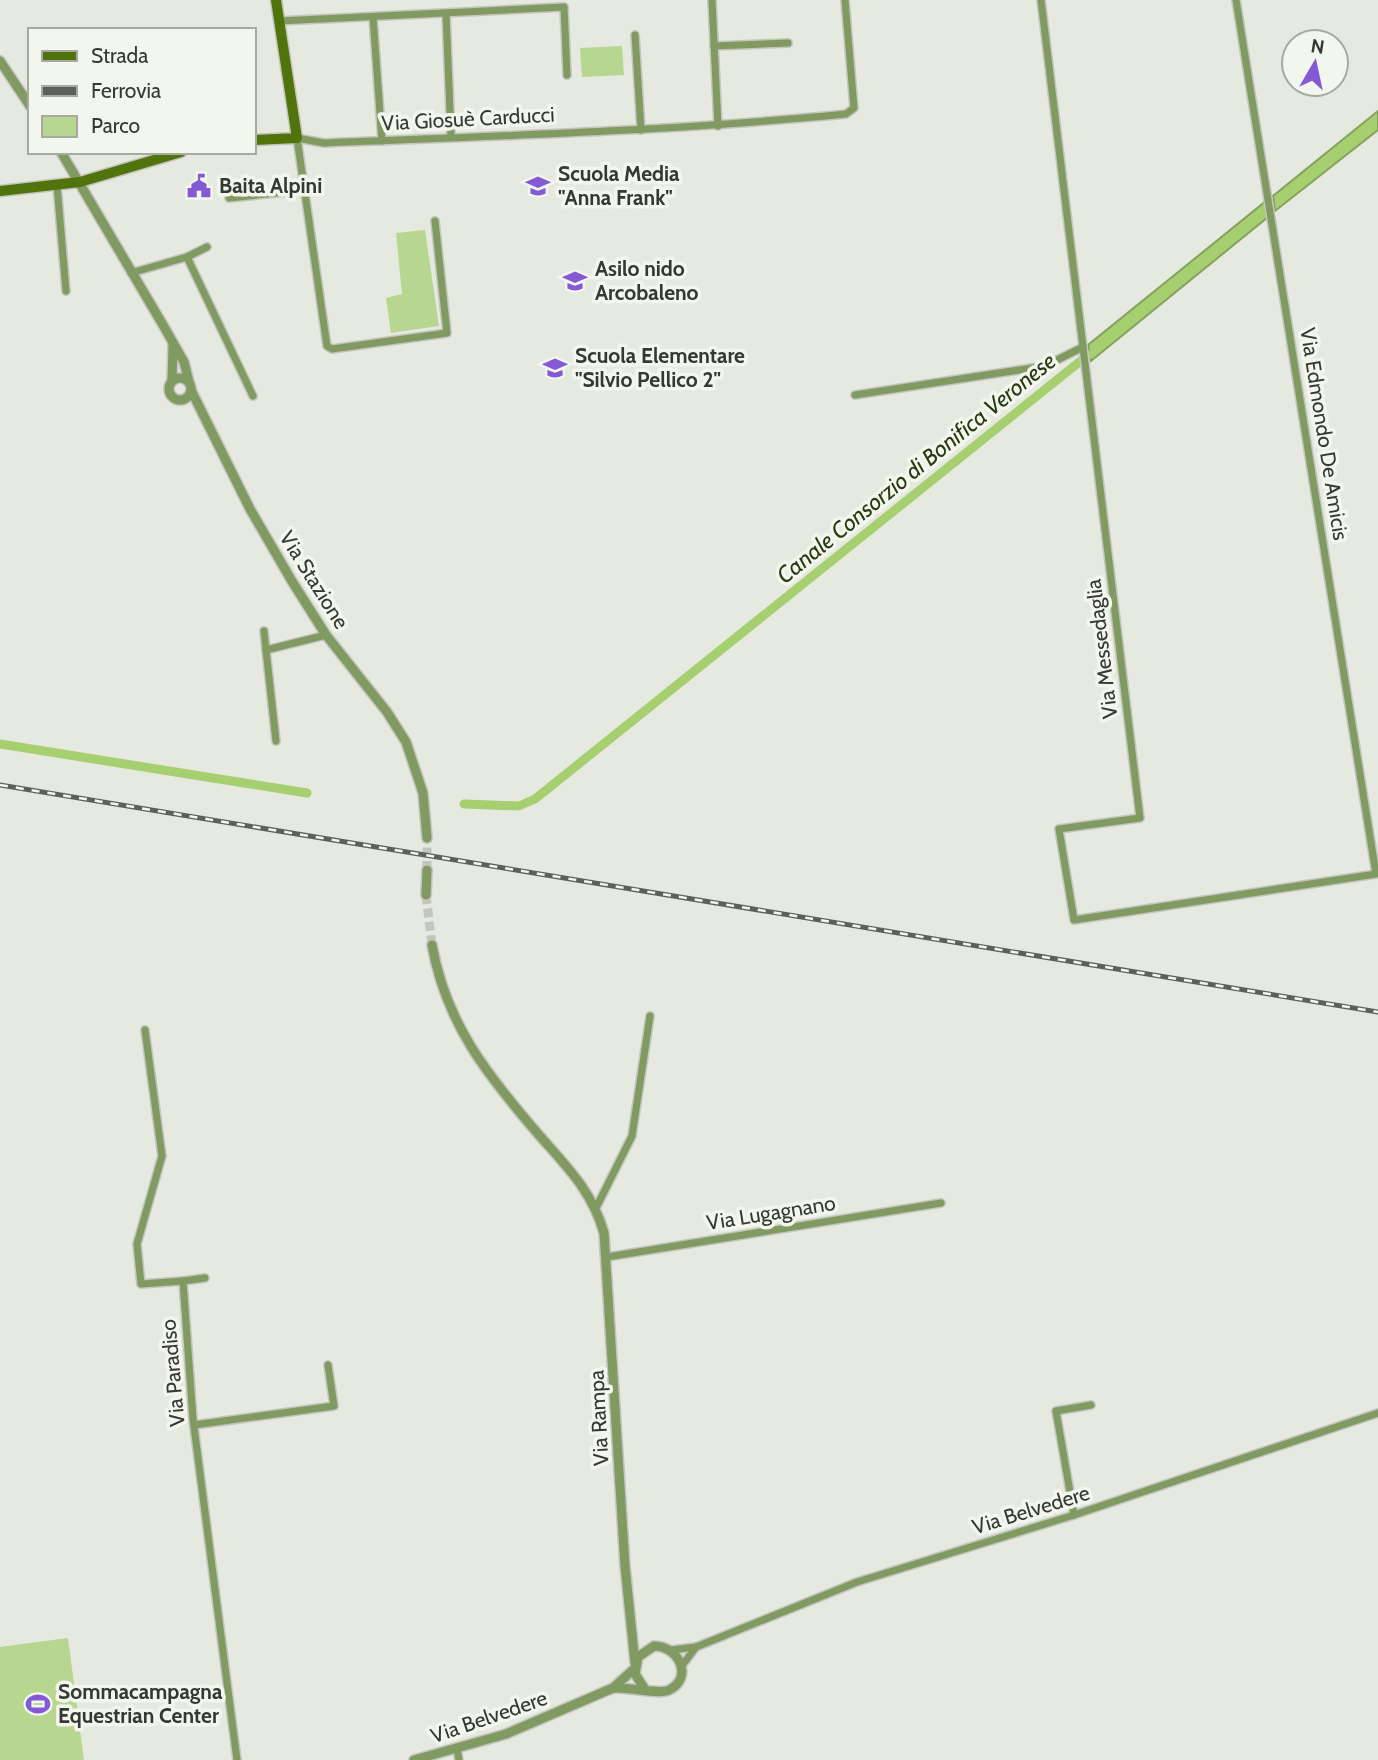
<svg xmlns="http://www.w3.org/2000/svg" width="1378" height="1760" font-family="Cabin,sans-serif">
	<rect width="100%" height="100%" fill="#e5e9e0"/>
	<g fill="#b7d790">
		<path d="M622,46L624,75L582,77L580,48Z"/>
		<path d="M425,230L439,326L391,333L386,298L402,294L396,233Z"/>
		<path d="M68,1638L84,1760H0V1647Z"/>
	</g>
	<g fill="#a6cf70" stroke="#84a25e" stroke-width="2">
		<path d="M1378,111V130L1275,211L1273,196Z"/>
		<path d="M1266,201L1268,217L1091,361L1088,345Z"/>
	</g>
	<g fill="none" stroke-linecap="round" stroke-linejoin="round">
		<g stroke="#a6cf70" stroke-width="9">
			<path d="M0,744L307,793"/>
			<path d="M464,804L519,806L535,799L1088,355"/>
		</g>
		<g stroke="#c2c6be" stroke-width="9" stroke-dasharray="9 4.5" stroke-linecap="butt">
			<path d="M427,870V838"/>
			<path d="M426,895L432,945"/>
		</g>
		<g stroke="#c2c6be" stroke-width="10">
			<g id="minor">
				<path d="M712,0L718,126"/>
				<path d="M1041,0L1140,818L1059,829L1074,920L1376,874L1236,0"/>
				<path d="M446,13L451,136"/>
				<path d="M373,17L382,141"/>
				<path d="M279,21L564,7L567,75"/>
				<path d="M635,35L641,130"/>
				<path d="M714,46L788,43"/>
				<path d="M57,185L66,291"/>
				<path d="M229,198L304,190"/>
				<path d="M435,221L447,333L332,349L327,346L297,138L324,143C498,136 672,131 846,114L854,108L845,0"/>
				<path d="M187,257L207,247"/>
				<path d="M131,273L187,257L253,396"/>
				<path d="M855,395L1045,366L1083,347"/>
				<path d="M264,631L266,650"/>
				<path d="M276,741L266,650L326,635"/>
				<path d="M145,1030L162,1156L137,1244L141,1284L183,1281L193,1419L237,1760"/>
				<path d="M596,1208L632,1136L650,1016"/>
				<path d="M607,1257L941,1203"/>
				<path d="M183,1281L205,1278"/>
				<path d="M194,1425L334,1406L328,1365"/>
				<path d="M1074,1515L1056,1411L1091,1405"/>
				<path d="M671,1650L696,1647L857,1582L1074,1515L1378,1413"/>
				<path d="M681,1667L696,1647"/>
				<path d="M457,1749L459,1760"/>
			</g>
		</g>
		<g stroke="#c2c6be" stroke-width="12">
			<g id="tertiary">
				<path d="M0,61L30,106"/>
				<path d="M61,152L163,325L184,362L189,382"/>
				<circle cx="180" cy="389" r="11"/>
				<path d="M172,381L173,345"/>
				<path d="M191,390L250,509L293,583L326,635L387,712L406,742L423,793L427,838"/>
				<path d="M426,895L427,870"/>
				<path d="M432,945C446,1024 488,1076 539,1135C567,1167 592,1191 604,1233L625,1566L635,1663"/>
				<path d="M615,1688C630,1687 659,1695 669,1690C694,1678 679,1646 654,1646L638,1657L635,1674L644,1688"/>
				<path d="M414,1760L506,1734L613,1688L634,1669"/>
			</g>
		</g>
		<g stroke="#c2c6be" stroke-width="13">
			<g id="secondary">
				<path d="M254,140L297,138L276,0"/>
				<path d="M0,191L80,182L181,152"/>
			</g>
		</g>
		<use href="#minor" stroke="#819a61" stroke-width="7"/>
		<use href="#tertiary" stroke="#819a61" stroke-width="9"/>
		<use href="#secondary" stroke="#50730b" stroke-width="10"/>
		<g stroke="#5c5f5a" stroke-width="5">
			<path id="rail" d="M0,785L1378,1012"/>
		</g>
		<use href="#rail" stroke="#f2f6ed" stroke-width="2.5" stroke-dasharray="8" stroke-linecap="butt"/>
	</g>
	<defs>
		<g id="civic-bare" transform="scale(1.89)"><path d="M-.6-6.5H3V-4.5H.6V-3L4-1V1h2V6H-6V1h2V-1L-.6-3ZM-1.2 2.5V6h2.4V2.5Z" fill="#845ad4" stroke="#f2f6ed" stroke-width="2.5" paint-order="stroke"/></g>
		<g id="school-bare" transform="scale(1.89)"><path d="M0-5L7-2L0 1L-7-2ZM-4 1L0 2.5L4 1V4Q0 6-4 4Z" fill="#845ad4" stroke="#f2f6ed" stroke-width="2.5" paint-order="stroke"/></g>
		<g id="stadium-bare" transform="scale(1.89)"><path d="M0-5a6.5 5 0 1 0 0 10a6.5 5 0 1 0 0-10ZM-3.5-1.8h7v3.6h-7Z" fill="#845ad4" stroke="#f2f6ed" stroke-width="2.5" paint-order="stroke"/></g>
	</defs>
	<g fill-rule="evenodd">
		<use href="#civic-bare" x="199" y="186"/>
		<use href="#school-bare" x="538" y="186"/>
		<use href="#school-bare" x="575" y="281"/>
		<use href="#school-bare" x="555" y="368"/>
		<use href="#stadium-bare" x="38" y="1704"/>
	</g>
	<g text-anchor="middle" stroke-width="7" stroke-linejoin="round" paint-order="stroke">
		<g font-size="21" fill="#363834" stroke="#f2f6ed">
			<text transform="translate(468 119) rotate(-3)" y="7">Via Giosuè Carducci</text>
			<text transform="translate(1324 434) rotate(81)" y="7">Via Edmondo De Amicis</text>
			<text transform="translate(314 580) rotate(58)" y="7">Via Stazione</text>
			<text transform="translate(1102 649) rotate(-97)" y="7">Via Messedaglia</text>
			<text transform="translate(771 1213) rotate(-9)" y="7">Via Lugagnano</text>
			<text transform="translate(173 1373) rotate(-95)" y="7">Via Paradiso</text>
			<text transform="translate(599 1418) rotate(-93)" y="7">Via Rampa</text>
			<text transform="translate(1031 1510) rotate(-17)" y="7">Via Belvedere</text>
			<text transform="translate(489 1717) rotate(-19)" y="7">Via Belvedere</text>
		</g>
		<g font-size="21" font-weight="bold" fill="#363834" stroke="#f2f6ed" text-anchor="start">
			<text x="558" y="181">Scuola Media<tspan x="558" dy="24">"Anna Frank"</tspan></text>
			<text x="219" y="193">Baita Alpini</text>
			<text x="595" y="276">Asilo nido<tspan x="595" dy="24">Arcobaleno</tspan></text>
			<text x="575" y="363">Scuola Elementare<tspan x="575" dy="24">"Silvio Pellico 2"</tspan></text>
			<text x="58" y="1699">Sommacampagna<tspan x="58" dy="24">Equestrian Center</tspan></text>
		</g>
		<g font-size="23" font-style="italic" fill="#293912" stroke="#f2f6ed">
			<text transform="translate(916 468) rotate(-39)" y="8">Canale Consorzio di Bonifica Veronese</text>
		</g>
	</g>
	<rect x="28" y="28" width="228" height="126" fill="#f2f6ed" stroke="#a7aaa3" stroke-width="2"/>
	<rect x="42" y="51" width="35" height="10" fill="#50730b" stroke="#a7aaa3" stroke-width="2"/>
	<text x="91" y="63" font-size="21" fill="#363834">Strada</text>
	<rect x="42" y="86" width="35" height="10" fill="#5c5f5a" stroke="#a7aaa3" stroke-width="2"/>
	<text x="91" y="98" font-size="21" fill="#363834">Ferrovia</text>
	<rect x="42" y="116" width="35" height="21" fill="#b7d790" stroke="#a7aaa3" stroke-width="2"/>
	<text x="91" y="133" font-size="21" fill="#363834">Parco</text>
	<g transform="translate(1315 63) rotate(9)"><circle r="33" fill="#f2f6ed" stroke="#a7aaa3" stroke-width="2"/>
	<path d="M0-5L12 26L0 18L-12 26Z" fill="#845ad4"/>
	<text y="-10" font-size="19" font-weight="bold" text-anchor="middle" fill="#363834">N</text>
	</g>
</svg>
